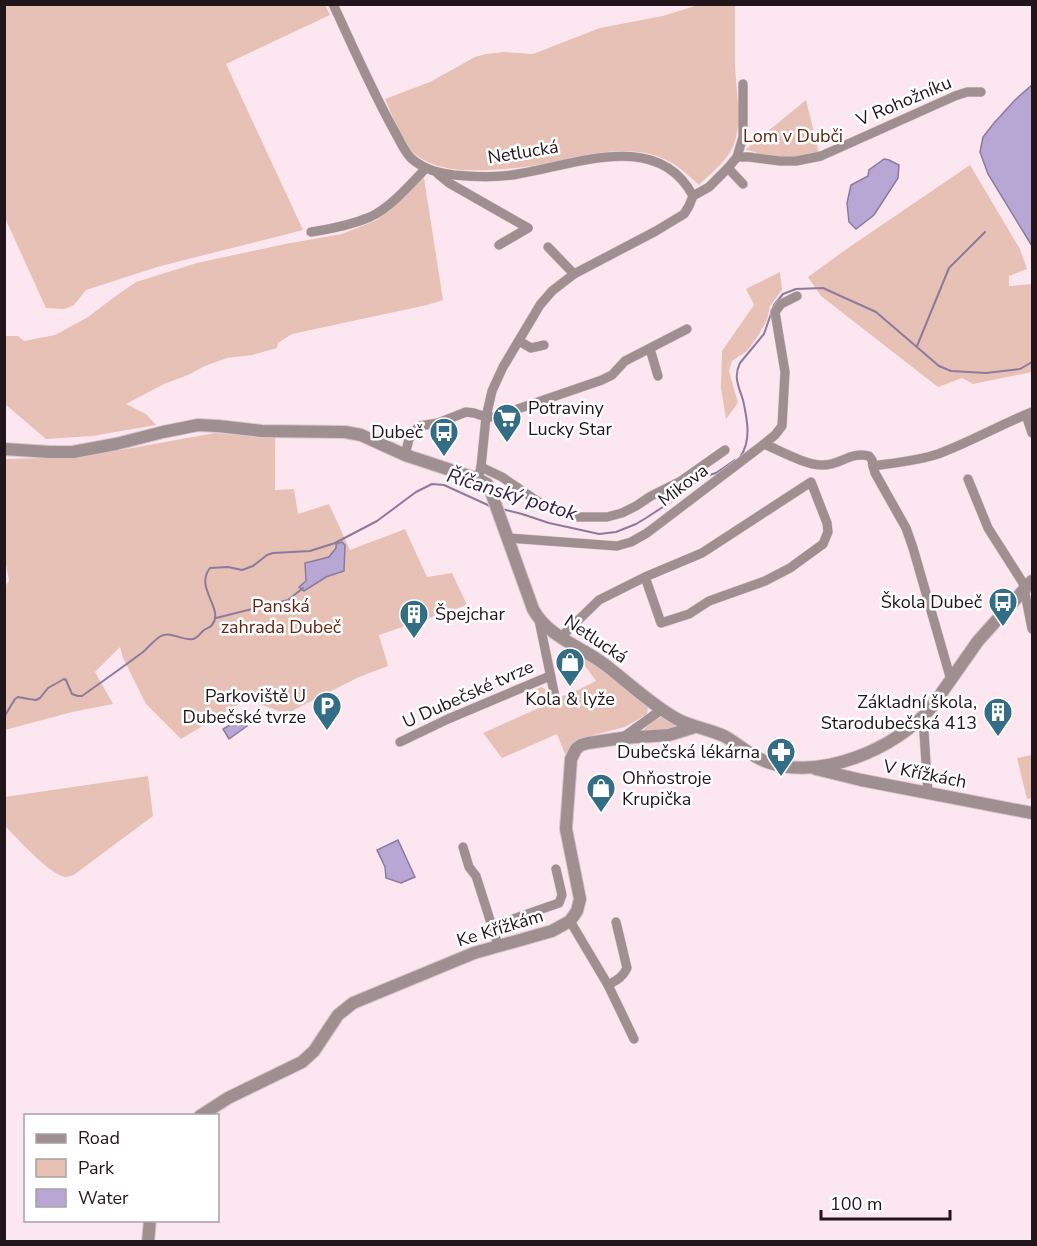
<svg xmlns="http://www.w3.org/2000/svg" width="1037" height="1246" font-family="'Nunito Sans',sans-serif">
	<rect width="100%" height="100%" fill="#fce7f0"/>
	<g fill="#e7c1b5">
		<path d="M4,5H325L330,15L226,64L303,230L157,267L86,290L74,305L65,309L46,308L5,218Z"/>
		<path d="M698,5H735C735,25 735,45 735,65C736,92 743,122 733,147C726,162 710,174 699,185C688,175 677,164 662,158C620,141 575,159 532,166C509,169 486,171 463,170C447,169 429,165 416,155C405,146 391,113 385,99L430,82L475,57L486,54L505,52L533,54L600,28L663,16Z"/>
		<path d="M806,100L819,153C805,155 788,161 774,158C763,156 755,151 745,150Z"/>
		<path d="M970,165L1020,249L1027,269L1009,276V286L1032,284V372L973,384L962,378L938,387L821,296L808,277L848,248Z"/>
		<path d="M424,178L443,300L427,305L292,334L278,343L277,348L252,355L227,358L205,366L188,375L164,384L126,404L146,414L156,425L92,436L46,439L5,404L4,336H18L24,341L55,335L88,317L113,298L136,282L197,263L285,244L342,234L377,220Z"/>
		<path d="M780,272L782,290L770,306L767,320L758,336L747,351L732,361L729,371L738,403L726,419L721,388L722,351L754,305L746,289Z"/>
		<path d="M215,433L275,438V490L294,489L298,514L329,504L350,550L405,529L427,577L452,573L467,605L379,635L388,666L359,677L286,714L247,699L181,739L146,704L123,658L120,647L95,672L113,704L72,712L5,730L4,588L9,581L5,559V459L82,457Z"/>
		<path d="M575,652L605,670L648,706L647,714L625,727L578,739L571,747L567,759L557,734L502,758L483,733L541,707L535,690L541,687L547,690L550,699L570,694L596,681Z"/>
		<path d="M661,717L670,720L676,724L674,728L647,732L644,729L655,720Z"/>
		<path d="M1032,755V798L1027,799L1017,758Z"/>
		<path d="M148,776L153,816L75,874C73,875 69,877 66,877C52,877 16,837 5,826V797Z"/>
	</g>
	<g fill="#b8a7d5" stroke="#8b7b9d" stroke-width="1.5">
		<path d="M1032,85V246L988,174L980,152L983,137L994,123L1015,100Z"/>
		<path d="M884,159L889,160L899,165L898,178L874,215L856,229L849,222L847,203L851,185L868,176L869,170Z"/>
		<path d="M342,542L345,545L344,571L326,577L304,591L299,587L306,581L305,563L329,557L336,548V544Z"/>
		<path d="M242,718L247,726L229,739L223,729Z"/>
		<path d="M398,840L415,877L401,883L386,878L385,867L377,850Z"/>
	</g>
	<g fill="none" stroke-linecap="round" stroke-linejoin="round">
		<g stroke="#8b7b9d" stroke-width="2">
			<path d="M917,346L949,268L985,232"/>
			<path d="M740,457C752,441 747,418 743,400C739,387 733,377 740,363L764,334L774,305L783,294L796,289L823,288L876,312L939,366L951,371L986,373L1020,369L1032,362"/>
			<path d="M502,509L522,514L549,523L581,530L599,534L616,532L636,524L646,518L672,501L692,485L703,477L716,473L735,460"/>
			<path d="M216,618L288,600L303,588"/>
			<path d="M4,717L15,699L18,697L29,699L36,700L40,698L48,688L64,679L66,680L72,694L78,696H82C103,681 123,667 143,652C149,647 154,640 161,636C172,631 182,641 193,639C198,638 200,633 204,630C207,628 209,628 212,625C225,609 194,588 210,568L228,567L242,570L253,566L267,555L273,553L310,551L335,543L377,521L416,492L432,484L444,485L490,506"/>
		</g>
		<g stroke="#d9c5ce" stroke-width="10">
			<g id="minor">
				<path d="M333,4C353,47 372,91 395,132C400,141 405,153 412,159C425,170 439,173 454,175C475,177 497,178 518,174C574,165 658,129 693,196"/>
				<path d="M737,157H749L780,161H796L821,156L955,96L967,92H981"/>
				<path d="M728,168L743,184"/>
				<path d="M438,174L449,183L528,228"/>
				<path d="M311,232C331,229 351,225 370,217C390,208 411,184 426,168"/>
				<path d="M499,245L528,228"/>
				<path d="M548,247L574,274"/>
				<path d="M519,341L531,348L544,345"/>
				<path d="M650,349L658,376"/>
				<path d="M1026,415L1032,433"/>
				<path d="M764,444L775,435L782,426L785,372L775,312L781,304L797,296"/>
				<path d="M405,455L409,439L419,426L438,423L466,412L474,413L486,417H494L602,380L612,375L625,361L687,329"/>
				<path d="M873,466L875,473L906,528L913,548L951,680"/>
				<path d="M481,467L502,477L540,503L557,512L578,517H607L622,513L636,506L651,496L681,481L725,450"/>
				<path d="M478,479L481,467L486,417L492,391L503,367L540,305L552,291L574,274L656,231L684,214L689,206L693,196L709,187L728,168L737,157L743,137V84"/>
				<path d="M968,479L988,528L1023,583L1032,629"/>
				<path d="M508,538L617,546L631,542L647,533L764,444C779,450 807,466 823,465C841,465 850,451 869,456L872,460L873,466C894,463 917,461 938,454C970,442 1000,425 1032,412"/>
				<path d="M539,620L555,697"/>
				<path d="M561,637L599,600L645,577L702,553L811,482L827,523L828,532L823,544L790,568L765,581L709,601L689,614L661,623L645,577"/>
				<path d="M923,718L928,793"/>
				<path d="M622,738L661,710"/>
				<path d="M400,742L448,719L550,676"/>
				<path d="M463,847L469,867L476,876L498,945"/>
				<path d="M570,921L608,985L634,1039"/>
				<path d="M493,926L559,903L562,895L556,869"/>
				<path d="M608,985C617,980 623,977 627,968L616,922"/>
			</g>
		</g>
		<g stroke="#d9c5ce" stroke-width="14">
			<g id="tertiary">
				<path d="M4,449L50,452H73L116,444L163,432L198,425L218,426L262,431L345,432L361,435L405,455L478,479L487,484L491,492L533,609C548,637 580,646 604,664C628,682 650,704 677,719C692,727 709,729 724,736C739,744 750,756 767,762C821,781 895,749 931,708L978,641L1032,581"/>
				<path d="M816,769L861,780L1032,813"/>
				<path d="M200,1116L228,1098L302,1062L314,1051L338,1015L353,1003L474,953L552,931L570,921L577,911L580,899L566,829L571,759L576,749L581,745L588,743L622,738L669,735L695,727"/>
				<path d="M148,1242L150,1220"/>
			</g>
		</g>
		<use href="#minor" stroke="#9f8f90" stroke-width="9"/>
		<use href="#tertiary" stroke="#9f8f90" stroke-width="12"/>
	</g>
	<defs>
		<g id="supermarket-pin" transform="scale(1.5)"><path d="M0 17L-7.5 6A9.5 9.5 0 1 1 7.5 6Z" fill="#346d86" stroke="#fff"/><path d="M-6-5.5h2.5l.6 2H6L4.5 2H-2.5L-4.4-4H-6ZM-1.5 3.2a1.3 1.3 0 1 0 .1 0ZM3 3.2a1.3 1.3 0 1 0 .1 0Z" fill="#fff"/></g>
		<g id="bus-pin" transform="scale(1.5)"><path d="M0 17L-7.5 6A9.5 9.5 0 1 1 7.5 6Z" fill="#346d86" stroke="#fff"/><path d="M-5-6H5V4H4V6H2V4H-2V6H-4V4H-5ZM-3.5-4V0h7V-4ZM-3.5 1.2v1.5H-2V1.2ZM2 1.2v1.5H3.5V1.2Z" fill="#fff"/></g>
		<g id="building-pin" transform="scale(1.5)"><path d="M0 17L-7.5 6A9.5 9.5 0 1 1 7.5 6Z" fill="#346d86" stroke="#fff"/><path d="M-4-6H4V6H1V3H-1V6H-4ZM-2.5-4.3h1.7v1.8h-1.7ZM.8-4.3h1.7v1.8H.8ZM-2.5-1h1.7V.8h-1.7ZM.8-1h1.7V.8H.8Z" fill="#fff"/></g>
		<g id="shop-pin" transform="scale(1.5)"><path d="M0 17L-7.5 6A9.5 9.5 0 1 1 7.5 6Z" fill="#346d86" stroke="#fff"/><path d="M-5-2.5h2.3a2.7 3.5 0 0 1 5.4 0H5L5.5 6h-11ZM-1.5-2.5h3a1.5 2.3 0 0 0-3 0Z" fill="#fff"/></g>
		<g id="parking-pin" transform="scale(1.5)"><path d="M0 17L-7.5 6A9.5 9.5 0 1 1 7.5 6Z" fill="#346d86" stroke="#fff"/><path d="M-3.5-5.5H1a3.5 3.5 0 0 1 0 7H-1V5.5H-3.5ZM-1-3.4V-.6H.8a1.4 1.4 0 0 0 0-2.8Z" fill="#fff"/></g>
		<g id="pharmacy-pin" transform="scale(1.5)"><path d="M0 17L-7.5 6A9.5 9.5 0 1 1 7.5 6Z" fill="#346d86" stroke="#fff"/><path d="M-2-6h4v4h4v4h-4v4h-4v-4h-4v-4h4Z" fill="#fff"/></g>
	</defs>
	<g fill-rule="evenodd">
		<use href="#supermarket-pin" x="507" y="418"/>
		<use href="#bus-pin" x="444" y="432"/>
		<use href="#bus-pin" x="1003" y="602"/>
		<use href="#building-pin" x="414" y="614"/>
		<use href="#shop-pin" x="570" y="662"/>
		<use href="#parking-pin" x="327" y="706"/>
		<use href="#building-pin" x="998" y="712"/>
		<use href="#pharmacy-pin" x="781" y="752"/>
		<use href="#shop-pin" x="601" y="788"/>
	</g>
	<g text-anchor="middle" stroke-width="5" stroke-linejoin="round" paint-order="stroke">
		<g font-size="18" fill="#21151b" stroke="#fff">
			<text transform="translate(904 101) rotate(-23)" y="6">V Rohožníku</text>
			<text transform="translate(523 152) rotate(-9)" y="6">Netlucká</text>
			<text transform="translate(683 485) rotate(-37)" y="6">Mikova</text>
			<text transform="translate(596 639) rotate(34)" y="6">Netlucká</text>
			<text transform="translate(468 694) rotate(-24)" y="6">U Dubečské tvrze</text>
			<text transform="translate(925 774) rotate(11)" y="6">V Křížkách</text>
			<text transform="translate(500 928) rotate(-17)" y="6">Ke Křížkám</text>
		</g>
		<g font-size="18" fill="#642510" stroke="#fff">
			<text x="793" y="142">Lom v Dubči</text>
			<text x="281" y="612">Panská<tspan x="281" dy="21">zahrada Dubeč</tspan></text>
		</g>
		<g font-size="18" fill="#21151b" stroke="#fff" text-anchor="end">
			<text x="528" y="414" text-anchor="start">Potraviny<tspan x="528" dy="21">Lucky Star</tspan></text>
			<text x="423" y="438">Dubeč</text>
			<text x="982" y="608">Škola Dubeč</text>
			<text x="435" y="620" text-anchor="start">Špejchar</text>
			<text x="306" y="702">Parkoviště U<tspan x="306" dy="21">Dubečské tvrze</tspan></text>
			<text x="570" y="705" text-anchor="middle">Kola &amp; lyže</text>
			<text x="977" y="708">Základní škola,<tspan x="977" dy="21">Starodubečská 413</tspan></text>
			<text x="760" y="758">Dubečská lékárna</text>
			<text x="622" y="784" text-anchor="start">Ohňostroje<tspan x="622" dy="21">Krupička</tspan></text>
		</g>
		<g font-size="20" font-style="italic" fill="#331950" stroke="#fff">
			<text transform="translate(512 494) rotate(17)" y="7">Říčanský potok</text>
		</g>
	</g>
	<rect width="1037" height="1246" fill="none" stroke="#21151b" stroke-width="12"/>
	<rect x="24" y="1114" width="195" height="108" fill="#ffffff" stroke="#a6a1a4" stroke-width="1.5"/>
	<rect x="36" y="1134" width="30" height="9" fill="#9f8f90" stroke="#a6a1a4" stroke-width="1.5"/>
	<text x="78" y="1144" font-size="18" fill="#21151b">Road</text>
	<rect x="36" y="1159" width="30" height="18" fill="#e7c1b5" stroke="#a6a1a4" stroke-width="1.5"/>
	<text x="78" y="1174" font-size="18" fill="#21151b">Park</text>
	<rect x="36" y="1189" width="30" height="18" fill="#b8a7d5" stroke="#a6a1a4" stroke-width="1.5"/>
	<text x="78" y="1204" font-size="18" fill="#21151b">Water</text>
	<path d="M821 1210v9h129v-9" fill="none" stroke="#21151b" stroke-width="3"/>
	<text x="830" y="1210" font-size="18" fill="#21151b" stroke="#ffffff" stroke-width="4.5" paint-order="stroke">100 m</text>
</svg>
